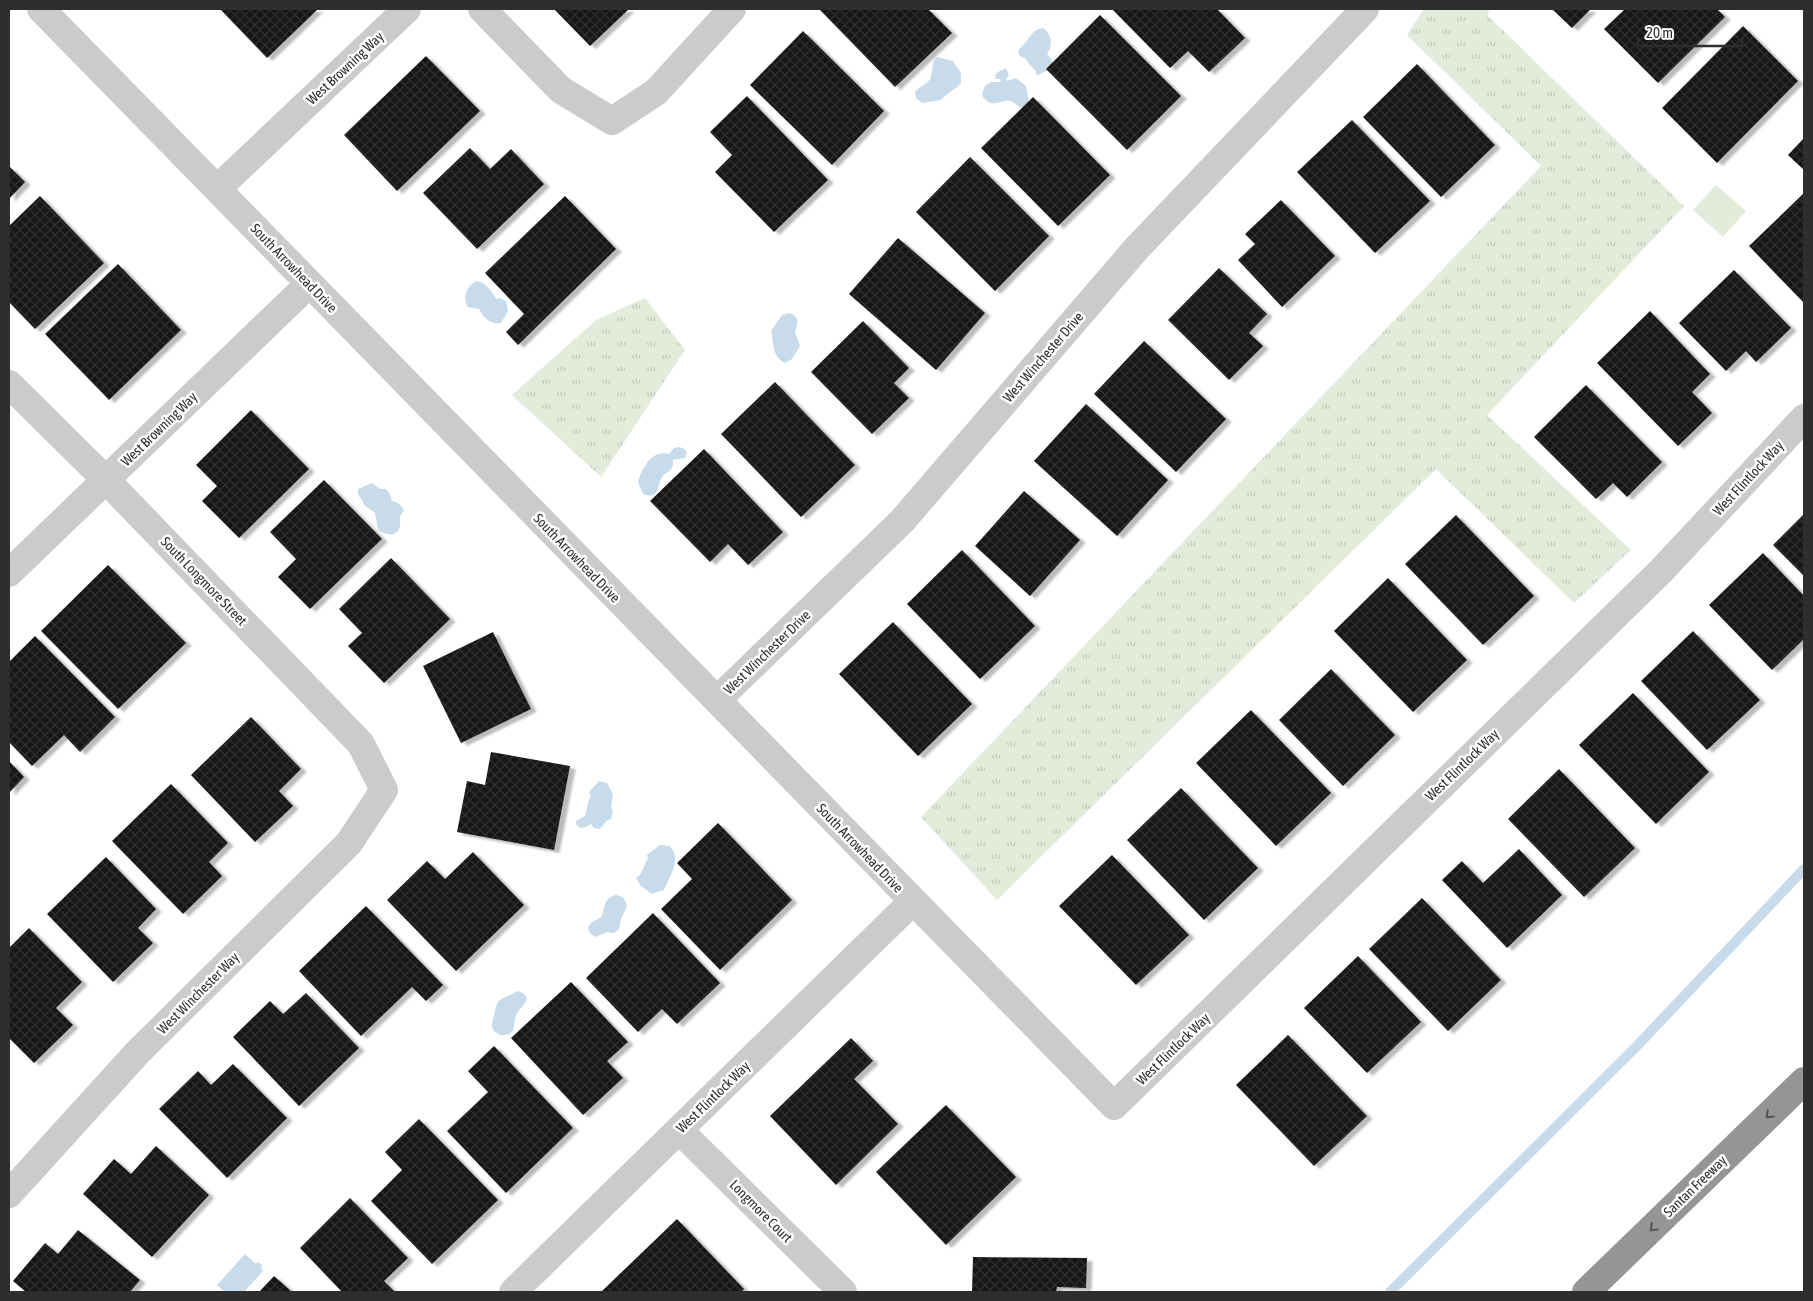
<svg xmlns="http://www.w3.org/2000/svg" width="1813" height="1301" font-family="'Asap Condensed',sans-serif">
	<defs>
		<pattern id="park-tufts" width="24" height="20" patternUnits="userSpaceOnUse" patternTransform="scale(1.25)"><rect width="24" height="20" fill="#e3ebdb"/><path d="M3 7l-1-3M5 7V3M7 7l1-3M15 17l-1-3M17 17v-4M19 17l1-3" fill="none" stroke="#c3cabc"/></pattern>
		<pattern id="building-cross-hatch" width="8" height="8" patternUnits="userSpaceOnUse" patternTransform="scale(1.25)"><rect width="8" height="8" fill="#151515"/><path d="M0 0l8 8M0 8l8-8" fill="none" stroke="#2f2f2f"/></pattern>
		<filter id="shadow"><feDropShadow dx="5.5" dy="3" stdDeviation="1" flood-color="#0004"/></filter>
	</defs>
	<rect width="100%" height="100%" fill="#fff"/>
	<g fill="url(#park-tufts)">
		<path d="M1424,9H1489L1488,16L1684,206L1487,415L1631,550L1574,603L1436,469L997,900L921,817L1541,166L1407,35Z"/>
		<path d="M645,298L685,350L601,477L512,395L596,320Z"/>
	</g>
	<path fill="#e3ebdb" d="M1716,185L1746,211L1723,237L1693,210Z"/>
	<g fill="#c7dbeb">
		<path d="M1044,28C1052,36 1053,45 1047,54L1052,60L1053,64L1048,70L1038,75H1036V71L1029,64L1026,59L1020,56L1018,51C1020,48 1022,46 1024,44C1031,38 1031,29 1044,28Z"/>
		<path d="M937,57L953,61L961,73V83C955,90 947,93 941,100L922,103L916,98L915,92C919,86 926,86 930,79C934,71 930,63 937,57Z"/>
		<path d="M1006,68L1009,75L1006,79L1007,81L1016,78L1026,86L1029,101L1024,108C1017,108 1016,102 1010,101C999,99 994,110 983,97L982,94L985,86L991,82H1001L1000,79H995C995,70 1001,72 1006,68Z"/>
		<path d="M476,281C485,282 492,291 496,299L500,298L506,301L508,311L501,323C490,325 483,317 479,309L468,307C462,298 466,287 476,281Z"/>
		<path d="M790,313C801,318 797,324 795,332L800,346L792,359L785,363C772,357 774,343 771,331L782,315Z"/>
		<path d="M678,447L683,448L687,452L685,458L673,460C674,470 669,470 663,476C656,483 662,501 643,494L638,482C642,468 652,449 669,454L674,448Z"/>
		<path d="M372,483L380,489H385C391,493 390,496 392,501L398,503L404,510C403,512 401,514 400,517C399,520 401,522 400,525C399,538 385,535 378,530L375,513L364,505L362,500L358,495V489Z"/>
		<path d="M599,781L607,783L613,794L611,808L613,810L611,819L606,821L600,829L594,828L591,824L585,827L580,828L576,824V821L585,816L589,799L591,797L589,792Z"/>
		<path d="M660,845L670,846C682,860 670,875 664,890L652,894L640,885L636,878L640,875L648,858L647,855Z"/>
		<path d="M616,895C623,896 625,899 627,906L621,919L619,929L614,933L607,932L595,937L589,932C586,922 597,921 602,916C605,906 604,898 616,895Z"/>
		<path d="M518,991C535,997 522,1005 517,1013C511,1024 520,1036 500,1035C487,1028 493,1022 495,1011C496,1006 496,1004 500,1000C501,999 516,992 518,991Z"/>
		<path d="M245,1254L256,1264L258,1262L262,1265L261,1269L263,1271L244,1292H225L217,1285Z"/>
	</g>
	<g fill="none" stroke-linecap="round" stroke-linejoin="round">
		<path stroke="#c7dbeb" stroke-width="10" d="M1390,1292L1635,1048L1804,869"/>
	</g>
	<g fill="url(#building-cross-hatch)" filter="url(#shadow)">
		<path d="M220,9H318L267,58Z"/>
		<path d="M554,9H629L590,46Z"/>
		<path d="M819,9H928L952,33L895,87Z"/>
		<path d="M1112,9H1217L1245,38L1209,72L1188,51L1170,68Z"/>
		<path d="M1552,9H1591L1572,28Z"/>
		<path d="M1625,9H1717L1725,17L1658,83L1604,29Z"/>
		<path d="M1100,15L1181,96L1127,150L1046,69Z"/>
		<path d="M1743,26L1798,81L1717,163L1662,108Z"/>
		<path d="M803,31L884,111L832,165L750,85Z"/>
		<path d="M426,56L480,111L397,191L344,135Z"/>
		<path d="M1417,64L1495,145L1441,197L1363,117Z"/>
		<path d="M747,96L828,180L774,232L715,172L732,155L710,132Z"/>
		<path d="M1033,97L1110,175L1058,226L981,148Z"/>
		<path d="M1352,120L1430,201L1375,253L1297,172Z"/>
		<path d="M1804,138V170L1788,155Z"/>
		<path d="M470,148L490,169L511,149L544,184L477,249L423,193Z"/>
		<path d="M970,157L1049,236L995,291L916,212Z"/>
		<path d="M9,166L25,182L9,199Z"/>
		<path d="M1804,193V303L1749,246Z"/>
		<path d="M40,196L104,263L35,329L9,302V226Z"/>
		<path d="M565,196L616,249L518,345L506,332L524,314L485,273Z"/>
		<path d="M1281,200L1335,256L1282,307L1238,260L1255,244L1245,234Z"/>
		<path d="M898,238L985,313L936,370L849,294Z"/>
		<path d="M118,264L181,330L109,400L45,334Z"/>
		<path d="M1219,268L1267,314L1249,333L1263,346L1229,380L1168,320Z"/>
		<path d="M1734,270L1791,328L1756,362L1746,351L1726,371L1679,323Z"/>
		<path d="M1650,311L1710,374L1692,392L1712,413L1678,446L1597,363Z"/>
		<path d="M863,321L909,368L894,383L909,398L872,434L811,372Z"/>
		<path d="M1144,341L1226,419L1176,472L1094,394Z"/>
		<path d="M775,382L855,465L801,517L721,434Z"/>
		<path d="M1586,385L1662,462L1627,497L1613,483L1596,499L1534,437Z"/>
		<path d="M1086,404L1168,480L1117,536L1034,461Z"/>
		<path d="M251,410L309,469L239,538L202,501L217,486L196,465Z"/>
		<path d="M704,449L783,532L748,565L728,544L710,562L650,501Z"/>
		<path d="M324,480L382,539L310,609L278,577L296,559L270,532Z"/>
		<path d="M1024,491L1080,540L1030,596L975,546Z"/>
		<path d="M1804,514V576L1773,545Z"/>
		<path d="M1456,515L1534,596L1483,645L1405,564Z"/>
		<path d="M962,550L1035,626L980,679L907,604Z"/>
		<path d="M1763,553L1804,596V639L1772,670L1709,605Z"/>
		<path d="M391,558L450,619L384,683L348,646L362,633L339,609Z"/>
		<path d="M108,565L186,643L118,709L41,631Z"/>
		<path d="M1388,578L1467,660L1413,712L1334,631Z"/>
		<path d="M893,622L972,704L918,756L839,674Z"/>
		<path d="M1693,631L1760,700L1707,750L1641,681Z"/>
		<path d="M493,632L531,709L461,743L423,666Z"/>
		<path d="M35,636L115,717L80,752L64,735L32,766L9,742V662Z"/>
		<path d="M1331,669L1395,735L1343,786L1279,720Z"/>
		<path d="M1633,693L1709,772L1656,824L1579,745Z"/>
		<path d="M1251,710L1331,793L1276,846L1196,763Z"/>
		<path d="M251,717L301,769L279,791L293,806L255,842L191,775Z"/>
		<path d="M491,752L570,766L554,850L457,832L467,781L485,785Z"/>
		<path d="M9,761L24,777L9,793Z"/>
		<path d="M1559,769L1635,848L1584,897L1508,819Z"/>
		<path d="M171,784L228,843L209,862L222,876L183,914L112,841Z"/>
		<path d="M1181,788L1258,868L1204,920L1127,840Z"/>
		<path d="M718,823L792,900L720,970L661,909L692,879L677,863Z"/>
		<path d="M1519,849L1562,895L1507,948L1442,880L1462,861L1483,883Z"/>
		<path d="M473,852L524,905L456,971L387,900L427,861L445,879Z"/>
		<path d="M1112,855L1189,935L1136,985L1059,906Z"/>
		<path d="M106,857L156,909L138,928L153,943L113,982L47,914Z"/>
		<path d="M1422,898L1501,980L1448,1031L1369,949Z"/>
		<path d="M366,906L443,985L426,1001L412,987L361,1036L299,971Z"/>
		<path d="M653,913L720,983L677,1024L662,1009L638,1032L586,978Z"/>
		<path d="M29,928L82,982L56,1008L73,1025L34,1063L9,1038V948Z"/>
		<path d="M1358,956L1421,1022L1367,1073L1304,1008Z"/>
		<path d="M571,982L628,1042L607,1061L623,1078L583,1115L511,1038Z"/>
		<path d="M306,993L359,1048L299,1106L233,1037L270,1001L283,1014Z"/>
		<path d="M1288,1035L1367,1116L1314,1166L1236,1085Z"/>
		<path d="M851,1038L873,1061L854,1079L898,1124L836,1185L770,1116Z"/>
		<path d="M494,1046L573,1128L506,1193L447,1131L488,1092L468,1071Z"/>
		<path d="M233,1064L287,1118L227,1178L159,1109L198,1071L211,1085Z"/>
		<path d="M946,1105L1016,1177L946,1245L876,1172Z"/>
		<path d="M419,1119L498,1200L432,1264L371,1201L402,1170L385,1152Z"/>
		<path d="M156,1146L209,1195L152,1257L83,1194L114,1159L131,1174Z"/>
		<path d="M350,1198L408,1258L384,1281L395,1292H342L300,1248Z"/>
		<path d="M677,1219L744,1289L741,1292H601Z"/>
		<path d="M78,1230L140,1280L130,1292H26L13,1281L45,1243L58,1254Z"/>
		<path d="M973,1257L1087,1258L1086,1288L1057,1287L1056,1292H972Z"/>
		<path d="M274,1276L292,1292H259Z"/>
	</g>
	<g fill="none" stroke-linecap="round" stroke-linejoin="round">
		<g stroke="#cbcbcb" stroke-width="28">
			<path d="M41,9C400,373 754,742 1114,1106L1661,571L1804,418"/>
			<path d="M482,9L561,90L612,121L656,92L732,9"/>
			<path d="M218,188L407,9"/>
			<path d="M9,384L106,480L361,744L384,790L349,843L138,1052L9,1194"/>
			<path d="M9,573L309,284"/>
			<path d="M717,700L902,521L1136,249L1365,9"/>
			<path d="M679,1130L843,1292"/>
			<path d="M513,1292L912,902"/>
		</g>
		<path stroke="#959595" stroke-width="28" d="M1586,1292L1804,1081"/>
	</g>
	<defs><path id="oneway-chevron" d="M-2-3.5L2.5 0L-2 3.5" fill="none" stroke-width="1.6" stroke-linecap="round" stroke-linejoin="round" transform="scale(1.25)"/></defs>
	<g stroke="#525252">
		<use href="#oneway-chevron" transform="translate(1769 1115) rotate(136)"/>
		<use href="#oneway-chevron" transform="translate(1653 1228) rotate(136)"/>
	</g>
	<g text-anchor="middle" stroke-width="5" stroke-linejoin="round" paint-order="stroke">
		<g font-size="14" fill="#2e2e2e" stroke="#fff">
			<text transform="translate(345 68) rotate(-43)" y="5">West Browning Way</text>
			<text transform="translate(294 268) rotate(46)" y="5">South Arrowhead Drive</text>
			<text transform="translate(1043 357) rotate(-49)" y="5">West Winchester Drive</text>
			<text transform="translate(159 429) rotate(-44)" y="5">West Browning Way</text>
			<text transform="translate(1748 478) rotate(-47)" y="5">West Flintlock Way</text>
			<text transform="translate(577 558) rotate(46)" y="5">South Arrowhead Drive</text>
			<text transform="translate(204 581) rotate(46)" y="5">South Longmore Street</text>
			<text transform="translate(767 652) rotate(-44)" y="5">West Winchester Drive</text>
			<text transform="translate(1462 765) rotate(-44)" y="5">West Flintlock Way</text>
			<text transform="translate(860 848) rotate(46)" y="5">South Arrowhead Drive</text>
			<text transform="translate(198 993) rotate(-45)" y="5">West Winchester Way</text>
			<text transform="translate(1173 1049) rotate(-44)" y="5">West Flintlock Way</text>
			<text transform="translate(713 1097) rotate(-44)" y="5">West Flintlock Way</text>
			<text transform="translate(1695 1186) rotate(-44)" y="5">Santan Freeway</text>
			<text transform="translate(761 1211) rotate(45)" y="5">Longmore Court</text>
		</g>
	</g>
	<rect width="1813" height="1301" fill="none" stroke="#2e2e2e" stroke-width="20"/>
	<path d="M1638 38v8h104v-8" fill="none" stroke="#2e2e2e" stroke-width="2.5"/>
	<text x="1646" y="38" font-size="15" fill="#2e2e2e" stroke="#ffffff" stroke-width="4" paint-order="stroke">20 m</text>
</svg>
